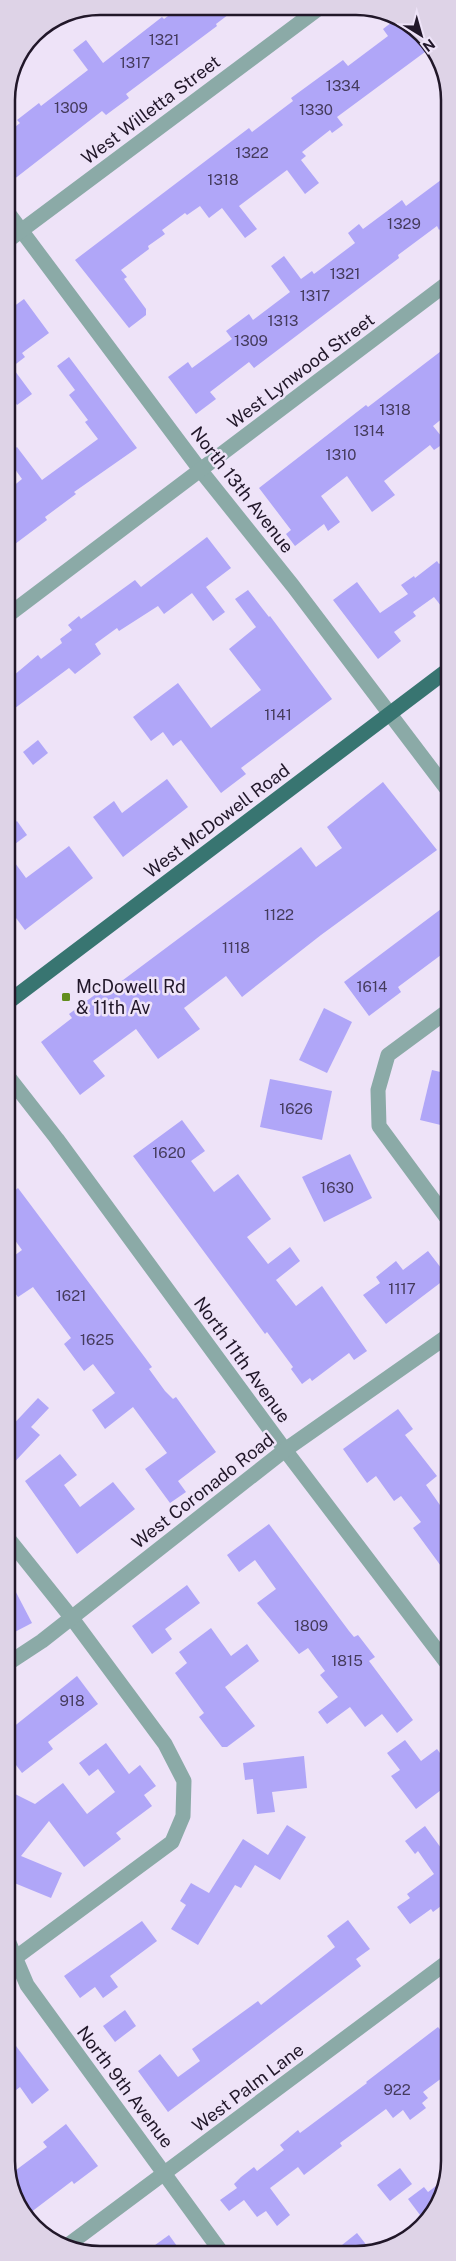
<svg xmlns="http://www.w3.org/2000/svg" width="456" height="2261" font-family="'Public Sans',sans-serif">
	<rect width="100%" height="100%" fill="#eee3f8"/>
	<g fill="#b0a6f8">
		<path d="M180,7L237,8L216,24L217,26L126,94L129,98L106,115L102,111L13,180L6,171V134L20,123L17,120L39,103L41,106L88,70L73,50L86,40L103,63L162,17L164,19Z"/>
		<path d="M396,19L417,32L429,49L337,117L343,125L332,133L330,130L302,152L306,156L301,160L319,183L305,194L287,170L239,206L257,229L245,238L222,208L209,218L200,206L187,215L185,213L162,230L165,234L148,246L149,249L121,270L127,277L124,279L146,309V315L129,328L75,260L249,128L252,132L293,101L291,98L343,60L348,66L388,36L383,29Z"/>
		<path d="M449,174V222L439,230L437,226L398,255L399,258L254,368L249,362L210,392L216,399L196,414L168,377L188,362L192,368L232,339L226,331L249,314L253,320L290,292L271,266L284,256L301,279L312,271L314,274L355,243L348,233L359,224L363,229L402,200L406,206Z"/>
		<path d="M24,299L49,333L22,353L25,357L12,367L32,394L17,405L7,391L6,312Z"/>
		<path d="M449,345V413L433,426L446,442L434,450L430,445L384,481L395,495L372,512L347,476L321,496L340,522L328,531L324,524L295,546L286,534L291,530L259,488L366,405L368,407Z"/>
		<path d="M69,357L137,448L74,492L76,494L45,517L47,520L7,550V491L22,479L7,458V455L17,447L42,480L98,439L85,422L88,420L69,395L75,390L57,366Z"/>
		<path d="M207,537L231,568L206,587L225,612L213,621L192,593L164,614L158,606L119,631L117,628L95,644L101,654L75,674L69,668L7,714V681L38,655L41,659L62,643L60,639L72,630L68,625L79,616L81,619L135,580L141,587Z"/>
		<path d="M449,557V616L434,597L413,612L416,616L394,632L401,641L378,659L333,600L357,582L380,613L408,594L401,585L414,576L415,578L437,561L439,564Z"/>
		<path d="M248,590L269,617L270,616L332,699L241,768L246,774L221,793L181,740L173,746L163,732L151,741L133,717L178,683L211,728L261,690L229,649L256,627L235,599Z"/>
		<path d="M38,740L48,753L33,765L23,752Z"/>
		<path d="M167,779L188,807L123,857L93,817L114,801L122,813Z"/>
		<path d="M383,782L437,850L321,935L242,997L226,976L184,1008L200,1029L158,1059L136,1029L93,1061L105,1076L80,1095L41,1042L72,1018L69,1014L100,991L103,995L301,847L316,867L342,848L327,827Z"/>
		<path d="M17,821L27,835L7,850V829Z"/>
		<path d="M69,846L93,878L25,930L7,906V852L26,878Z"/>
		<path d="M449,903V949L398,987L401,992L369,1016L344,982Z"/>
		<path d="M324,1008L352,1022L327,1073L299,1060Z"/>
		<path d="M432,1070L449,1074V1127L420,1120Z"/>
		<path d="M270,1079L332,1091L322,1140L260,1127Z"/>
		<path d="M182,1120L205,1151L191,1161L214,1192L238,1174L271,1219L247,1237L268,1264L290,1247L300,1261L276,1280L296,1306L322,1286L367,1351L354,1360L349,1353L312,1381L310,1378L302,1384L291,1369L293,1367L267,1332L265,1334L133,1156Z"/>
		<path d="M350,1154L372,1198L324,1222L302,1177Z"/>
		<path d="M18,1188L152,1367L149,1369L165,1391L173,1399L176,1397L216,1452L178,1481L186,1492L170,1503L145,1469L167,1453L133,1407L105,1429L92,1410L115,1393L93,1364L84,1371L64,1344L71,1338L33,1287L18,1297L7,1282V1261L22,1250L7,1229V1197Z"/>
		<path d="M428,1251L448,1277L386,1324L363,1295L380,1283L376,1277L396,1261L403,1270Z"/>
		<path d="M38,1398L49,1408L31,1427L40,1435L7,1470V1431Z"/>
		<path d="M398,1409L413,1429L405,1435L437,1476L426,1485L449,1518V1577L413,1528L421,1522L401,1496L394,1501L376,1476L367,1483L343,1449Z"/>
		<path d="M60,1454L77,1475L64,1485L80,1507L113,1482L135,1509L77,1554L25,1481Z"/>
		<path d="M269,1524L349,1631L354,1637L358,1635L375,1657L369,1661L413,1720L397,1733L382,1714L365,1727L350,1707L327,1724L318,1712L338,1697L320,1675L325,1671L308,1648L299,1654L257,1603L276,1589L255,1560L239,1572L227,1555Z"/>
		<path d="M7,1575L32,1623L7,1636Z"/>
		<path d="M187,1585L200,1603L165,1629L172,1639L152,1654L132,1626Z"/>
		<path d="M211,1628L231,1656L247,1644L259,1661L225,1687L255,1726L227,1747H222L199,1717L204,1713L175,1673L187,1663L179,1652Z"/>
		<path d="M77,1676L98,1704L48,1742L53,1749L22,1773L7,1753V1732Z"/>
		<path d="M405,1740L421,1761L437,1749L449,1765V1784L416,1809L391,1776L400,1770L387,1753Z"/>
		<path d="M106,1743L129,1774L140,1765L156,1786L144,1795L152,1806L116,1833L121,1839L84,1867L49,1821L21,1856L62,1873L51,1898L7,1880V1811L15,1794L35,1804L63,1783L87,1814L115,1792L98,1769L89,1776L79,1763Z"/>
		<path d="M304,1756L307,1788L272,1792L275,1812L257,1814L253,1779L245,1780L243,1763Z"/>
		<path d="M287,1825L306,1837L280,1880L255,1865L241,1888L235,1885L198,1945L171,1929L186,1905L180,1901L191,1883L209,1893L243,1839L268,1855Z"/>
		<path d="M425,1826L441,1848L449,1842V1900L433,1912L431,1909L410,1924L397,1907L410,1898L407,1894L434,1874L418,1851L415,1854L405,1841Z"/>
		<path d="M348,1920L370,1949L356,1959L361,1966L168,2112L138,2071L160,2054L178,2077L200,2061L192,2049L258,2001L261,2005L335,1947L327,1936Z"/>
		<path d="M142,1921L157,1941L110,1976L118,1987L103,1998L95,1987L80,1998L64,1976Z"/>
		<path d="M125,2010L136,2026L115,2042L103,2026Z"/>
		<path d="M438,2027L450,2042V2072L423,2092L428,2098L422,2103L426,2108L410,2120L403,2110L393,2118L386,2109L340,2143L342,2146L304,2175L298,2167L270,2188L290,2215L277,2226L266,2211L257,2217L244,2200L229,2211L220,2200L237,2188L234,2184L241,2177L254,2167L257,2171L284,2150L280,2145L298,2130L300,2133L367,2083L366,2082Z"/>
		<path d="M16,2046L49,2090L32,2104L20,2087L7,2097V2052Z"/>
		<path d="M66,2124L98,2166L74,2184L72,2181L26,2216L11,2182L16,2178L12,2173L47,2147L43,2142Z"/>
		<path d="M400,2168L412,2184L390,2201L377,2185Z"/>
		<path d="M444,2180L426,2223L408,2199L424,2187L428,2192Z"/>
		<path d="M357,2233L372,2252L349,2254L342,2245Z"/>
		<path d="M169,2235L182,2253H144Z"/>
	</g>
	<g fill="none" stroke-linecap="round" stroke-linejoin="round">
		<g stroke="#8baaa7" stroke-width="15">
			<path d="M6,210L201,471L293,586L449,792"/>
			<path d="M6,242L318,9"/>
			<path d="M7,616L449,282"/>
			<path d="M449,1010L388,1055L378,1090L379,1126L449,1221"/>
			<path d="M7,1075L57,1139L285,1450L449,1666"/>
			<path d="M7,1537L71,1617L165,1744L184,1781L183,1816L172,1842L7,1964"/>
			<path d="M7,1664L42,1641L285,1450L449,1335"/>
			<path d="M7,1938L27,1985L222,2253"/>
			<path d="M68,2245L450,1960"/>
		</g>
		<path stroke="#387571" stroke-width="15" d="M7,1003L449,669"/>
	</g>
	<rect fill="#628d1d" stroke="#eee3f8" stroke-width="2" x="61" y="992" width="10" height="10" rx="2.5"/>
	<g text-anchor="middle" stroke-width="5" stroke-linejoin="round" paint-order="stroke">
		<g font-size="15" fill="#453b5d">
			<text x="164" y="45">1321</text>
			<text x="135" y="68">1317</text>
			<text x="343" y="91">1334</text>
			<text x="71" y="113">1309</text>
			<text x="316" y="115">1330</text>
			<text x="252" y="158">1322</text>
			<text x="223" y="185">1318</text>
			<text x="404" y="229">1329</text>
			<text x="345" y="279">1321</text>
			<text x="315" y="301">1317</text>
			<text x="283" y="326">1313</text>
			<text x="251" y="346">1309</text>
			<text x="395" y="415">1318</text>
			<text x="369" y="436">1314</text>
			<text x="341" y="460">1310</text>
			<text x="278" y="720">1141</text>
			<text x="279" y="920">1122</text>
			<text x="236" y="953">1118</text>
			<text x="372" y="992">1614</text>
			<text x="296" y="1114">1626</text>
			<text x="169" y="1158">1620</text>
			<text x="337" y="1193">1630</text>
			<text x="402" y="1294">1117</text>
			<text x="71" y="1301">1621</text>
			<text x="97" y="1345">1625</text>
			<text x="311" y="1631">1809</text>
			<text x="347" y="1666">1815</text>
			<text x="72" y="1706">918</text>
			<text x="397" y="2095">922</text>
		</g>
		<g font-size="18" fill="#211729" stroke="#eee3f8">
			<text transform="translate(151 110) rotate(-37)" y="6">West Willetta Street</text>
			<text transform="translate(301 371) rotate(-37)" y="6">West Lynwood Street</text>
			<text transform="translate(242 490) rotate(52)" y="6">North 13th Avenue</text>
			<text transform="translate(217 821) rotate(-37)" y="6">West McDowell Road</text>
			<text transform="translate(242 1360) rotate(54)" y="6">North 11th Avenue</text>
			<text transform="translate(203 1491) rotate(-38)" y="6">West Coronado Road</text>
			<text transform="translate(125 2087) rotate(53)" y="6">North 9th Avenue</text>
			<text transform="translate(248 2088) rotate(-37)" y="6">West Palm Lane</text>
		</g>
		<g font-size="18" fill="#211729" stroke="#eee3f8" text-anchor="start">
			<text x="76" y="993">McDowell Rd<tspan x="76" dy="21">&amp; 11th Av</tspan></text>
		</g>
	</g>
	<path d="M0 0H456V2261H0ZM100 15H356A85 85 0 0 1 441 100V2161A85 85 0 0 1 356 2246H100A85 85 0 0 1 15 2161V100A85 85 0 0 1 100 15Z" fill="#ded3e7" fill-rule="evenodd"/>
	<path fill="none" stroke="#211729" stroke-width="2.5" d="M100 15H356A85 85 0 0 1 441 100V2161A85 85 0 0 1 356 2246H100A85 85 0 0 1 15 2161V100A85 85 0 0 1 100 15Z"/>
	<g transform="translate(421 35) rotate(143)" stroke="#eee3f8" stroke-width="4" paint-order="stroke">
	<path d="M0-4L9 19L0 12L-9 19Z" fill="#211729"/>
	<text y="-8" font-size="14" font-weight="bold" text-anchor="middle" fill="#211729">N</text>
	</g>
</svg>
